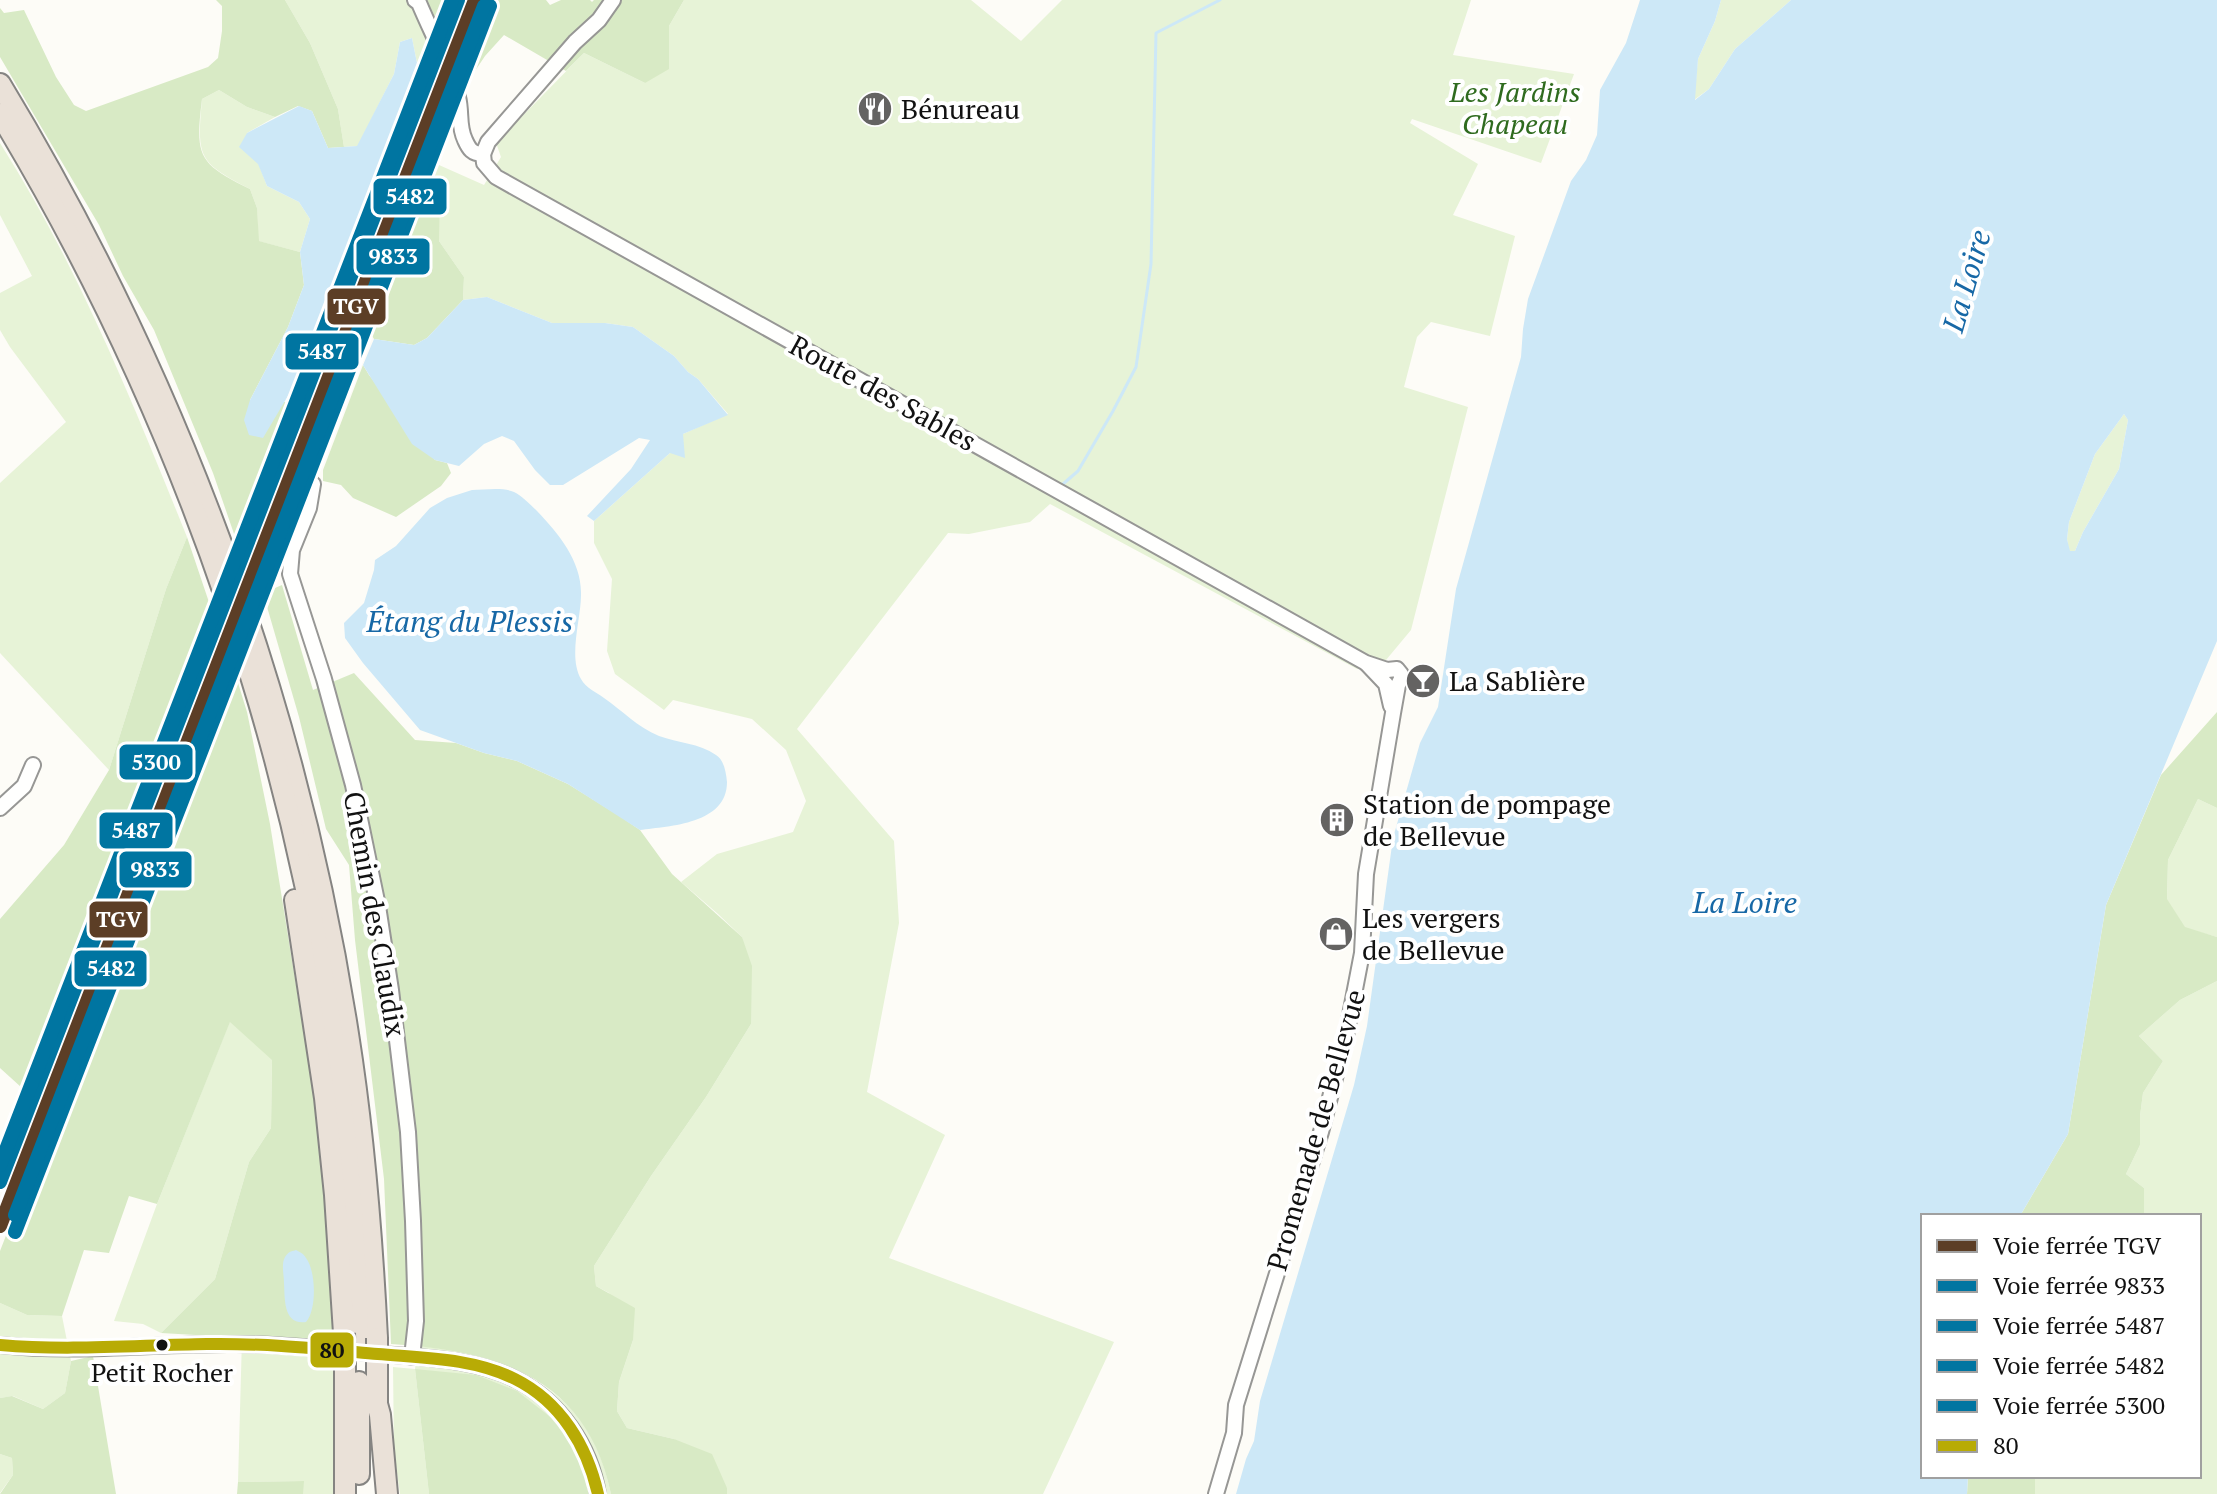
<svg xmlns="http://www.w3.org/2000/svg" width="2217" height="1494" font-family="'PT Serif',serif">
	<rect width="100%" height="100%" fill="#fdfcf7"/>
	<g fill="#e7f3d7">
		<path d="M285,0H426L446,37L433,71L417,63L412,38L400,42L394,74L358,146L344,147L338,109L310,43Z"/>
		<path d="M684,0H971L1021,41L1062,0H1471L1453,55L1574,74L1541,163L1412,119L1410,123L1478,164L1453,215L1515,236L1490,336L1431,322L1417,337L1404,387L1468,407L1411,630L1386,660L1357,669L1050,504L1030,522L969,534L948,533L797,729L894,841L899,923L867,1092L945,1135L889,1258L1114,1342L1043,1494H727V1488L674,1439L627,1428L617,1411L619,1382L633,1340L609,1293L596,1286L594,1266L651,1176L706,1097L751,1024L742,937L718,914L681,882L717,854L793,832L806,801L786,750L752,719L673,700L664,710L615,674L607,651L612,579L594,543V521L670,453L683,434L728,414L698,379L688,372L674,356L633,327L605,323H552L487,297L463,300L464,277L439,241V221L434,189L403,203L421,157L484,185L501,157L496,143L584,53L645,83L669,26Z"/>
		<path d="M1721,0H1791L1735,49L1709,89L1694,100L1698,59L1715,21Z"/>
		<path d="M219,90L247,107L275,117L247,133L267,186L299,202L310,219L300,252L258,241L257,208L250,189C197,162 197,157 202,99Z"/>
		<path d="M0,143C78,266 133,403 187,537L166,589L109,770L0,653V483L66,422L10,347L0,330V293L32,276L0,215Z"/>
		<path d="M2124,414L2128,420L2119,469L2083,532L2075,551H2069L2067,539L2069,522L2095,454Z"/>
		<path d="M2198,799L2217,808V937L2185,928L2167,900L2168,860Z"/>
		<path d="M2217,981V1494H2035V1476H2199V1216H2144V1188L2126,1174L2140,1145V1116L2143,1093L2163,1061L2139,1036L2180,1000Z"/>
		<path d="M230,1021L272,1059L271,1128L249,1162L215,1279L161,1333L143,1324L114,1321L157,1204Z"/>
		<path d="M0,1303L27,1315L62,1316L71,1361L65,1393L43,1409L13,1396L0,1398Z"/>
		<path d="M242,1338L333,1343L334,1494H303V1481L238,1482Z"/>
		<path d="M418,1346C447,1348 474,1355 502,1365C567,1390 597,1426 611,1494H589L590,1492L415,1369L429,1494H400L394,1451L393,1367L415,1369Z"/>
		<path d="M0,1454L12,1458L13,1475L0,1493Z"/>
	</g>
	<g fill="#d8eac5">
		<path d="M216,0H285L310,43L338,109L344,147L328,148L312,111L298,106L275,117L247,107L219,90L202,99C195,157 198,163 250,189L257,208L259,241L300,252L304,285L288,327L250,400L286,402L372,200L417,63L433,71L242,557L213,473L154,330L123,276L99,225L0,57V8L4,13L24,10L56,77L74,105L86,111L208,67L218,58L222,31V6Z"/>
		<path d="M426,0H460L446,37Z"/>
		<path d="M484,0H546L550,5L561,0H590L592,2L594,0H684L669,26V69L645,83L584,53L566,71L504,35L485,56L471,77L455,75Z"/>
		<path d="M434,189H440L439,241L464,277L463,300L427,338L414,345L374,339L361,317L403,203Z"/>
		<path d="M363,365L369,375L435,460L447,463L451,473L441,486L396,517L353,498L341,485L323,481V470Z"/>
		<path d="M187,537L216,623L32,1097L0,1068V919L64,845L109,770L166,589Z"/>
		<path d="M282,585L313,690L354,673L415,740L456,743L484,753L517,761L568,784L621,817L640,830L672,874L742,937L752,966L751,1024L706,1097L651,1176L594,1266L596,1286L635,1308L633,1340L619,1382L617,1411L627,1428L674,1439L712,1454L727,1488V1494H611C587,1377 498,1351 391,1344L384,1179L355,940L349,865L326,829L299,717L263,593Z"/>
		<path d="M231,660L247,712L270,824L316,1109L328,1240L333,1343L161,1333L215,1279L249,1162L271,1128L272,1060L230,1022L157,1204L129,1196L109,1253L84,1250L62,1316L27,1315L0,1303V1251Z"/>
		<path d="M2217,712V808L2198,799L2168,860L2167,899L2185,927L2217,937V981L2180,1000L2139,1036L2163,1061L2143,1093L2140,1116V1145L2126,1174L2144,1188V1216H2020L2068,1134L2106,905L2161,775Z"/>
		<path d="M93,1356L116,1494H0L13,1475L12,1458L0,1454V1398L12,1396L43,1409L65,1393L71,1361Z"/>
		<path d="M415,1369L476,1375L517,1391L558,1423L577,1451L589,1494H429Z"/>
		<path d="M1968,1476H2035V1494H1967Z"/>
		<path d="M304,1481L303,1494H237L238,1482Z"/>
	</g>
	<g fill="#cde8f7" fill-rule="evenodd">
		<path d="M1640,0H1721L1715,21L1698,59L1695,100L1709,89L1735,49L1791,0H2217V641L2106,905L2068,1134L2020,1216H1923V1476H1968L1967,1494H1236L1246,1459L1254,1441L1260,1401L1354,1085L1367,1026L1393,838L1420,743L1438,707L1456,589L1521,357L1523,329L1528,299L1571,181L1586,160L1597,135L1600,90L1626,43ZM2124,414L2128,420L2119,469L2083,532L2075,551H2070L2067,539L2069,522L2095,454Z"/>
		<path d="M412,38L417,63L372,200L292,389L263,438L249,435L244,420L250,400L288,327L304,285L300,252L310,219L299,202L267,186L258,164L239,147L247,133L299,106L312,111L328,148L357,146L394,74L400,42Z"/>
		<path d="M487,297L552,323H605L633,327L674,356L688,372L698,379L728,415L683,434L685,458L670,453L594,521L587,516L631,469L650,440L639,438L563,485H550L535,470L514,441L502,436L484,444L459,466L435,460L412,444L363,365L374,339L414,345L427,338L463,300Z"/>
		<path d="M472,490C484,490 503,487 514,492C522,496 531,505 537,511C559,534 582,562 581,595C581,619 568,657 581,679C586,688 596,692 604,698C623,711 637,727 659,736C678,743 699,743 716,755C724,760 726,772 727,782C727,824 670,826 640,830L568,784L517,761L484,753L420,730L363,663L345,638L344,623L364,603L374,570L375,560L396,546L430,508L447,498Z"/>
		<path d="M296,1250C301,1253 303,1253 306,1258C316,1271 317,1310 306,1322C283,1325 285,1299 284,1283C284,1275 281,1264 285,1257C289,1251 290,1252 296,1250Z"/>
	</g>
	<g fill="none" stroke-linecap="round" stroke-linejoin="round">
		<path stroke="#cde8f7" stroke-width="3" d="M1063,484L1078,471L1113,411L1136,367L1151,264L1156,33L1220,0"/>
		<g stroke="#979795" stroke-width="18">
			<g id="minor">
				<path d="M415,0L419,3C432,34 449,65 458,97C462,112 458,126 465,140C469,149 472,154 483,154"/>
				<path d="M483,154L484,163L496,177L1366,663L1387,670"/>
				<path d="M483,154L488,142L575,42L599,20L613,0"/>
				<path d="M313,484L309,508L292,550L290,574L324,679L353,785L378,906L391,990L408,1132L413,1221L416,1321L412,1357"/>
				<path d="M1367,664L1386,684L1391,706"/>
				<path d="M0,808L24,786L33,765"/>
				<path d="M0,1345C78,1354 157,1343 236,1344C284,1344 333,1350 381,1354C426,1358 476,1359 517,1380C560,1402 590,1446 598,1494"/>
				<path d="M1216,1494L1234,1433L1236,1405L1321,1132L1346,1036L1362,953L1366,874L1393,713L1398,685L1401,679V674L1397,669L1387,670"/>
			</g>
		</g>
		<g stroke="#858482" stroke-width="24">
			<g id="highway">
				<path d="M0,84C176,375 296,697 348,1034C364,1135 372,1237 377,1338"/>
				<path d="M0,114C222,481 349,908 358,1337"/>
				<path d="M295,900L325,1098L335,1195L344,1333"/>
				<path d="M377,1370V1404L380,1415L387,1494"/>
				<path d="M359,1382V1474"/>
				<path d="M345,1494V1365"/>
			</g>
		</g>
		<use href="#minor" stroke="#fffffe" stroke-width="14"/>
		<use href="#highway" stroke="#eae1d8" stroke-width="20"/>
		<g stroke="#858482" stroke-width="24" stroke-linecap="butt">
			<g id="highway-bridge">
				<path d="M344,1333L345,1365"/>
				<path d="M377,1338V1370"/>
			</g>
		</g>
		<use href="#highway-bridge" stroke="#eae1d8" stroke-width="20"/>
		<g stroke="#fff" stroke-width="18">
			<path id="bus-1" d="M0,1345C69,1351 138,1345 207,1344C265,1343 321,1349 378,1354C424,1358 473,1358 515,1379C561,1402 587,1446 598,1494"/>
		</g>
		<use href="#bus-1" stroke="#b8ab05" stroke-width="12"/>
		<g stroke="#fff" stroke-width="20">
			<path id="rail-1" d="M0,1226L475,0"/>
		</g>
		<g stroke="#fff" stroke-width="20">
			<path id="rail-2" d="M15,1232L490,6"/>
		</g>
		<g stroke="#fff" stroke-width="20">
			<path id="rail-3" d="M0,1182L458,0"/>
		</g>
		<g stroke="#fff" stroke-width="20">
			<path id="rail-4" d="M15,1215L484,6"/>
		</g>
		<g stroke="#fff" stroke-width="20">
			<path id="rail-5" d="M0,1165L452,0"/>
		</g>
		<use href="#rail-1" stroke="#5c3e26" stroke-width="14"/>
		<use href="#rail-2" stroke="#0075a1" stroke-width="14"/>
		<use href="#rail-3" stroke="#0075a1" stroke-width="14"/>
		<use href="#rail-4" stroke="#0075a1" stroke-width="14"/>
		<use href="#rail-5" stroke="#0075a1" stroke-width="14"/>
	</g>
	<defs>
		<g id="restaurant-disc" transform="scale(1.8)"><circle r="9.5" fill="#646362" stroke="#fff"/><path d="M-5-6h1v4h1v-4h1v4h1v-4h1v5L-1.5 .5V6h-2V.5L-5-1ZM5-6V6H3V1.5H1.5Q1.5-4 5-6Z" fill="#fff"/></g>
		<g id="bar-disc" transform="scale(1.8)"><circle r="9.5" fill="#646362" stroke="#fff"/><path d="M-6-5H6L.8 .8V4.5H3.5V6h-7V4.5H-.8V.8Z" fill="#fff"/></g>
		<g id="building-disc" transform="scale(1.8)"><circle r="9.5" fill="#646362" stroke="#fff"/><path d="M-4-6H4V6H1V3H-1V6H-4ZM-2.5-4.3h1.7v1.8h-1.7ZM.8-4.3h1.7v1.8H.8ZM-2.5-1h1.7V.8h-1.7ZM.8-1h1.7V.8H.8Z" fill="#fff"/></g>
		<g id="shop-disc" transform="scale(1.8)"><circle r="9.5" fill="#646362" stroke="#fff"/><path d="M-5-2.5h2.3a2.7 3.5 0 0 1 5.4 0H5L5.5 6h-11ZM-1.5-2.5h3a1.5 2.3 0 0 0-3 0Z" fill="#fff"/></g>
	</defs>
	<g fill-rule="evenodd">
		<use href="#restaurant-disc" x="875" y="109"/>
		<use href="#bar-disc" x="1423" y="681"/>
		<use href="#building-disc" x="1337" y="820"/>
		<use href="#shop-disc" x="1336" y="934"/>
	</g>
	<circle fill="#111" stroke="#fff" stroke-width="3" cx="162" cy="1345" r="7"/>
	<g text-anchor="middle" stroke-width="8" stroke-linejoin="round" paint-order="stroke">
		<g font-size="26" fill="#111" stroke="#fff">
			<text x="162" y="1382">Petit Rocher</text>
		</g>
		<g font-size="28" font-style="italic" fill="#2f6b1f" stroke="#fff">
			<text x="1515" y="102">Les Jardins<tspan x="1515" dy="32">Chapeau</tspan></text>
		</g>
		<g font-size="28" fill="#111" stroke="#fff" text-anchor="start">
			<text x="901" y="119">Bénureau</text>
			<text x="1449" y="691">La Sablière</text>
			<text x="1363" y="814">Station de pompage<tspan x="1363" dy="32">de Bellevue</tspan></text>
			<text x="1362" y="928">Les vergers<tspan x="1362" dy="32">de Bellevue</tspan></text>
		</g>
		<g font-size="28" fill="#111" stroke="#fff">
			<text transform="translate(883 393) rotate(29)" y="10">Route des Sables</text>
			<text transform="translate(375 914) rotate(80)" y="10">Chemin des Claudix</text>
			<text transform="translate(1316 1130) rotate(-74)" y="10">Promenade de Bellevue</text>
		</g>
		<g font-size="30" font-style="italic" fill="#1768a6" stroke="#fff">
			<text transform="translate(1967 281) rotate(-74)" y="10">La Loire</text>
			<text x="470" y="632">Étang du Plessis</text>
			<text x="1745" y="913">La Loire</text>
		</g>
	</g>
	<g stroke="#fff" stroke-width="3">
		<rect x="372" y="177" width="76" height="39" rx="8" fill="#0075a1"/>
		<rect x="355" y="237" width="76" height="39" rx="8" fill="#0075a1"/>
		<rect x="326" y="287" width="61" height="39" rx="8" fill="#5c3e26"/>
		<rect x="284" y="332" width="76" height="39" rx="8" fill="#0075a1"/>
		<rect x="118" y="743" width="76" height="38" rx="8" fill="#0075a1"/>
		<rect x="98" y="811" width="76" height="39" rx="8" fill="#0075a1"/>
		<rect x="118" y="850" width="75" height="39" rx="8" fill="#0075a1"/>
		<rect x="88" y="900" width="61" height="39" rx="8" fill="#5c3e26"/>
		<rect x="73" y="949" width="75" height="39" rx="8" fill="#0075a1"/>
		<rect x="309" y="1331" width="46" height="38" rx="8" fill="#b8ab05"/>
	</g>
	<g font-size="22" text-anchor="middle" font-weight="bold" fill="#fff">
		<text x="410" y="204">5482</text>
		<text x="393" y="264">9833</text>
		<text x="356" y="314">TGV</text>
		<text x="322" y="359">5487</text>
		<text x="156" y="770">5300</text>
		<text x="136" y="838">5487</text>
		<text x="155" y="877">9833</text>
		<text x="119" y="927">TGV</text>
		<text x="111" y="976">5482</text>
	</g>
	<g font-size="22" text-anchor="middle" font-weight="bold" fill="#111">
		<text x="332" y="1358">80</text>
	</g>
	<rect x="1921" y="1214" width="280" height="264" fill="#ffffff" stroke="#a0a0a0" stroke-width="2"/>
	<rect x="1937" y="1240" width="40" height="12" fill="#5c3e26" stroke="#a0a0a0" stroke-width="2"/>
	<text x="1993" y="1254" font-size="24" fill="#111111">Voie ferrée TGV</text>
	<rect x="1937" y="1280" width="40" height="12" fill="#0075a1" stroke="#a0a0a0" stroke-width="2"/>
	<text x="1993" y="1294" font-size="24" fill="#111111">Voie ferrée 9833</text>
	<rect x="1937" y="1320" width="40" height="12" fill="#0075a1" stroke="#a0a0a0" stroke-width="2"/>
	<text x="1993" y="1334" font-size="24" fill="#111111">Voie ferrée 5487</text>
	<rect x="1937" y="1360" width="40" height="12" fill="#0075a1" stroke="#a0a0a0" stroke-width="2"/>
	<text x="1993" y="1374" font-size="24" fill="#111111">Voie ferrée 5482</text>
	<rect x="1937" y="1400" width="40" height="12" fill="#0075a1" stroke="#a0a0a0" stroke-width="2"/>
	<text x="1993" y="1414" font-size="24" fill="#111111">Voie ferrée 5300</text>
	<rect x="1937" y="1440" width="40" height="12" fill="#b8ab05" stroke="#a0a0a0" stroke-width="2"/>
	<text x="1993" y="1454" font-size="24" fill="#111111">80</text>
</svg>
